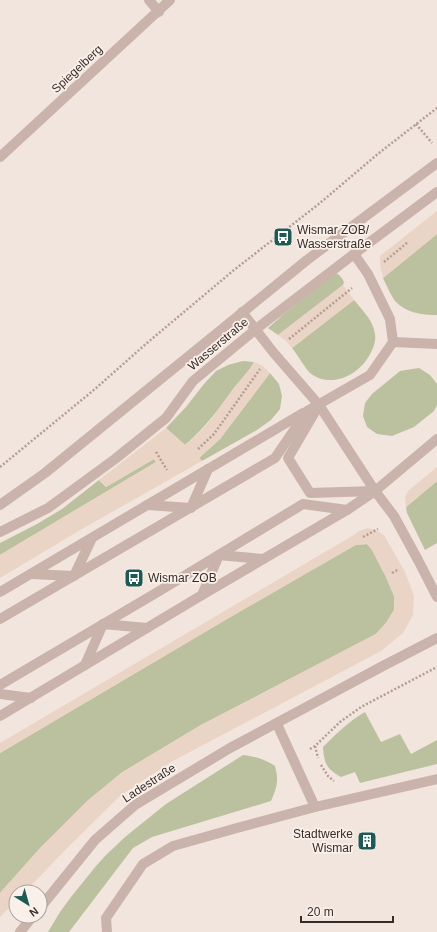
<svg xmlns="http://www.w3.org/2000/svg" width="437" height="932" font-family="Arial,sans-serif">
	<rect width="100%" height="100%" fill="#f2e5de"/>
	<g fill="#bbc19e">
		<path d="M437,234V315C422,315 406,313 395,301C390,294 387,286 383,278Z"/>
		<path d="M336,273C340,275 342,278 344,282L343,285L278,335L268,328L284,314Z"/>
		<path d="M354,300C363,311 373,320 375,334C376,340 374,347 371,352C361,374 332,390 310,373C305,368 297,354 292,348Z"/>
		<path d="M243,361L254,362C249,372 240,380 233,389C218,410 205,428 185,445L166,428L186,407L204,384L216,371L228,365Z"/>
		<path d="M419,368L430,375L437,384V405L434,411L414,427L392,436L377,434L367,427L363,416L365,403L372,394L400,371Z"/>
		<path d="M270,373L279,384L282,396L280,409L271,420L257,430L202,461L199,458L220,439Z"/>
		<path d="M154,459L156,462L0,555V543L37,524L62,509L99,480L106,487Z"/>
		<path d="M437,481V543L425,550L407,513L406,507Z"/>
		<path d="M367,544L372,550L386,577L394,596V610L386,623L376,634L201,725L121,773L42,846L0,893V753L227,619L348,549L356,545Z"/>
		<path d="M365,712L381,742L400,734L411,754L437,740V764L360,783L355,772L341,777C327,769 324,764 323,747C336,734 348,722 365,712Z"/>
		<path d="M243,755C256,757 263,758 275,766C279,781 277,787 271,801L152,837L133,848L69,932H48L60,912L71,897L96,866L106,855L125,837L166,804Z"/>
	</g>
	<g fill="#ead4c5">
		<path d="M437,211V234L383,278L380,265V256Z"/>
		<path d="M343,285L354,300L292,348L286,341L278,335Z"/>
		<path d="M254,362L263,366L270,373L220,439L199,458L202,461L82,529L0,578V555L156,462L154,459L106,487L99,480L166,428L185,445L197,435L209,422L234,388L251,367Z"/>
		<path d="M437,467V481L406,507L405,497L408,491Z"/>
		<path d="M368,528L376,530L384,535L405,572L414,596L413,615L403,633L381,651L171,762L121,795L67,848L25,892H16V901L0,917V893L42,846L88,800L121,773L201,725L376,634L386,623L394,610V596L386,577L372,550L367,544L356,545L227,619L0,753V743L352,536L359,531Z"/>
	</g>
	<g fill="none" stroke-linecap="round" stroke-linejoin="round">
		<g stroke="#b69d94" stroke-width="2.5" stroke-dasharray="2 2" stroke-linecap="butt">
			<path d="M416,124L432,143"/>
			<path d="M384,262L408,242"/>
			<path d="M289,339L352,288"/>
			<path d="M198,449L214,434L260,369"/>
			<path d="M156,452L167,470"/>
			<path d="M0,467L95,389L147,343L234,270L320,203L379,153L437,108"/>
			<path d="M363,537L378,529"/>
			<path d="M392,573L399,569"/>
			<path d="M315,746L318,758"/>
			<path d="M310,749L315,746L340,722L361,707L437,667"/>
			<path d="M321,765L328,776L334,781"/>
		</g>
		<g stroke="#cab3aa" stroke-width="10">
			<path d="M242,312L273,352L319,405L375,491L394,516L418,560L437,597"/>
			<path d="M393,342L437,344"/>
			<path d="M319,405L288,458L310,493L375,491"/>
			<path d="M147,505L191,508L208,469"/>
			<path d="M0,532L48,508L115,459L166,418L193,381L256,329L354,254L437,192"/>
			<path d="M31,574L74,576L92,538"/>
			<path d="M0,592L303,413"/>
			<path d="M202,595L219,555L263,559"/>
			<path d="M0,619L275,458L307,411L370,375L393,342L390,319L368,274L354,254"/>
			<path d="M85,665L103,624L147,628"/>
			<path d="M0,685L161,590L303,504L347,510L375,491L437,439"/>
			<path d="M0,694L31,698"/>
			<path d="M0,716L202,595L347,510"/>
			<path d="M277,724L315,807"/>
			<path d="M107,932L106,918L143,864L173,846L237,828L315,807L437,779"/>
		</g>
		<g stroke="#cab3aa" stroke-width="10">
			<path d="M149,0L159,12"/>
			<path d="M0,157L170,0"/>
			<path d="M40,908L95,840L135,805L230,748L381,667L437,638"/>
			<path d="M20,932L33,916"/>
		</g>
		<path stroke="#cab3aa" stroke-width="10" d="M0,505L45,473L307,260L437,163"/>
	</g>
	<defs>
		<g id="bus-square" transform="scale(1)"><rect x="-9" y="-9" width="18" height="18" rx="4" fill="#1f5953" stroke="#faf0ea"/><path d="M-5-6H5V4H4V6H2V4H-2V6H-4V4H-5ZM-3.5-4V0h7V-4ZM-3.5 1.2v1.5H-2V1.2ZM2 1.2v1.5H3.5V1.2Z" fill="#fff"/></g>
		<g id="building-square" transform="scale(1)"><rect x="-9" y="-9" width="18" height="18" rx="4" fill="#1f5953" stroke="#faf0ea"/><path d="M-4-6H4V6H1V3H-1V6H-4ZM-2.5-4.3h1.7v1.8h-1.7ZM.8-4.3h1.7v1.8H.8ZM-2.5-1h1.7V.8h-1.7ZM.8-1h1.7V.8H.8Z" fill="#fff"/></g>
	</defs>
	<g fill-rule="evenodd">
		<use href="#bus-square" x="283" y="237"/>
		<use href="#bus-square" x="134" y="578"/>
		<use href="#building-square" x="367" y="841"/>
	</g>
	<g text-anchor="middle" stroke-width="3.5" stroke-linejoin="round" paint-order="stroke">
		<g font-size="12" fill="#382c29" stroke="#faf0ea">
			<text transform="translate(77 69) rotate(-43)" y="4">Spiegelberg</text>
			<text transform="translate(218 344) rotate(-40)" y="4">Wasserstraße</text>
			<text transform="translate(149 783) rotate(-33)" y="4">Ladestraße</text>
		</g>
		<g font-size="12" fill="#382c29" stroke="#faf0ea" text-anchor="start">
			<text x="297" y="234">Wismar ZOB/<tspan x="297" dy="14">Wasserstraße</tspan></text>
			<text x="148" y="582">Wismar ZOB</text>
			<text x="353" y="838" text-anchor="end">Stadtwerke<tspan x="353" dy="14">Wismar</tspan></text>
		</g>
	</g>
	<g transform="translate(28 904) rotate(143)"><circle r="19" fill="#faf0ea" stroke="#aca29d"/>
	<path d="M0-3L7 15L0 10L-7 15Z" fill="#1f5953"/>
	<text y="-6" font-size="11" font-weight="bold" text-anchor="middle" fill="#382c29">N</text>
	</g>
	<path d="M301 916v6h92v-6" fill="none" stroke="#382c29" stroke-width="2"/>
	<text x="307" y="916" font-size="12" fill="#382c29" stroke="#faf0ea" stroke-width="3" paint-order="stroke">20 m</text>
</svg>
